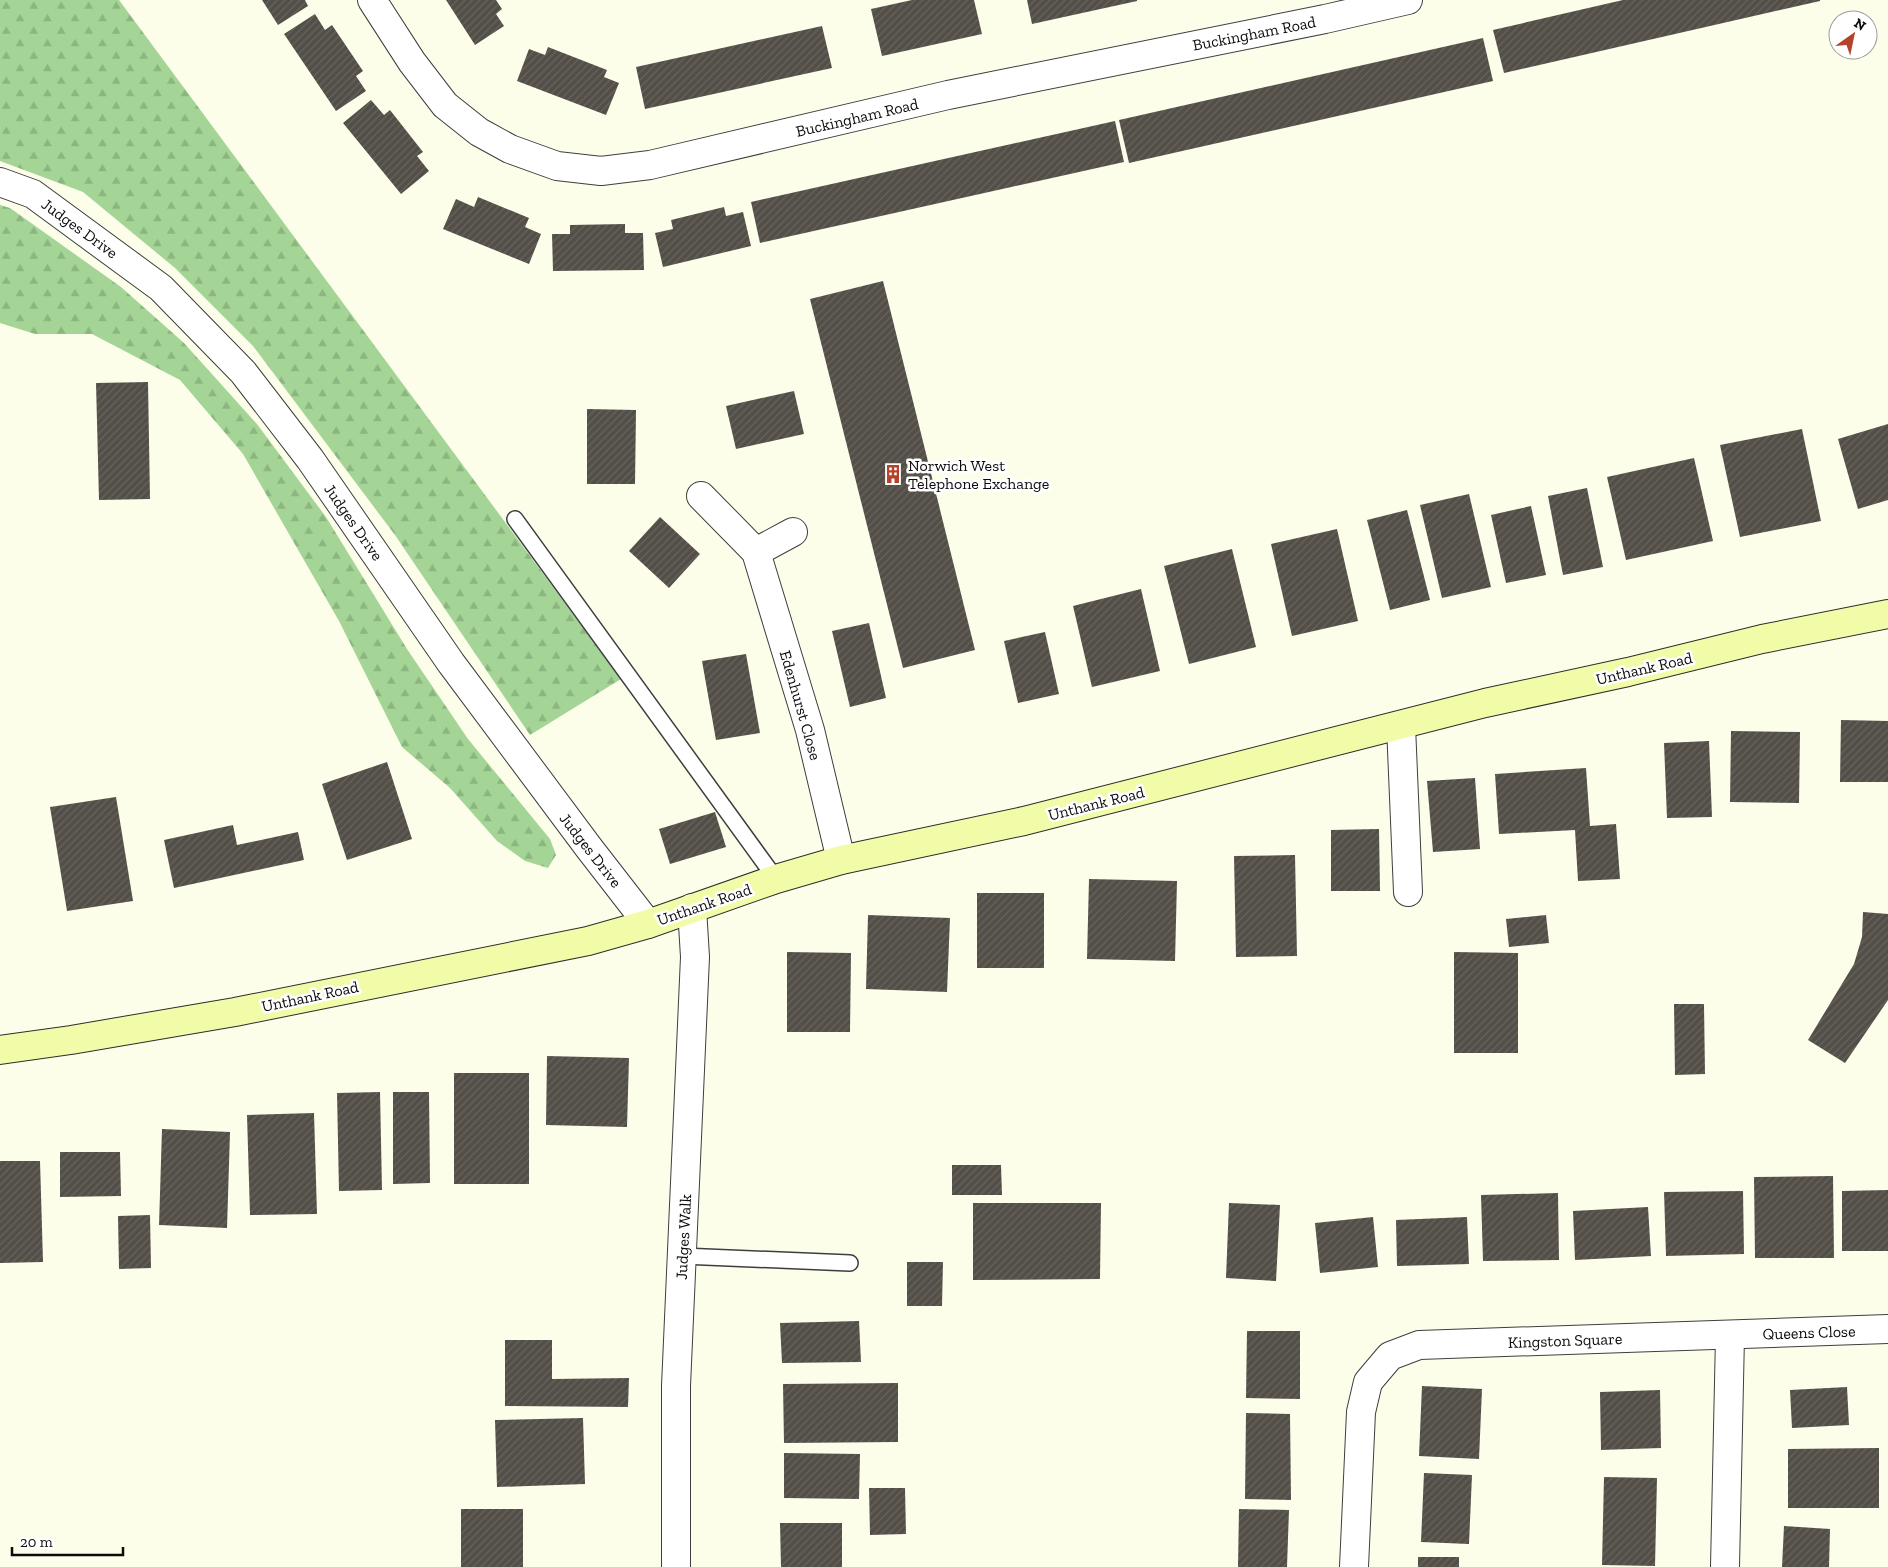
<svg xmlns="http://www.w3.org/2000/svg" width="1888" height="1567" font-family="'Zilla Slab',serif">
	<defs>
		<pattern id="forest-firs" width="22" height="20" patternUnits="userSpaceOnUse" patternTransform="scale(1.25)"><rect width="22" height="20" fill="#a4d596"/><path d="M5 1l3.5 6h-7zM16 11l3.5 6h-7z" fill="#8cb680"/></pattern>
		<pattern id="building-hatch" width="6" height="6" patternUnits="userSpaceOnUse" patternTransform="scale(1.25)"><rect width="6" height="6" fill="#534f48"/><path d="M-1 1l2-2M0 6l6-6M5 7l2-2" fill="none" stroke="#67645e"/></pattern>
	</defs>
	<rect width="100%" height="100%" fill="#fdfeea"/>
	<g fill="url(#forest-firs)">
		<path d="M0,0H119L621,679L530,735L395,535L253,346L175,268L83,192L0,161Z"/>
		<path d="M0,205L10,208L121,287L184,343L257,424L326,517L407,649L468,739L550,839L556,855L548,868L525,861L497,841L450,788L402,747L339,621L243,454L180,380L92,334H35L0,323Z"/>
	</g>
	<g fill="url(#building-hatch)">
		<path d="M262,0H305L308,6L278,25Z"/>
		<path d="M446,0H496L502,9L496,14L504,26L475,45Z"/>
		<path d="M912,0H974L982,34L882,56L871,9Z"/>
		<path d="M1027,0H1137V1L1032,24Z"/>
		<path d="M1623,0H1820V1L1504,73L1493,30Z"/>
		<path d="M315,14L325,30L332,25L363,71L356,76L366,91L336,111L284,34Z"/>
		<path d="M822,26L832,68L645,109L636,67Z"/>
		<path d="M1483,38L1493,81L1129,163L1119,120Z"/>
		<path d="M548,47L607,70L604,77L619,83L606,115L517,81L529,49L545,55Z"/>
		<path d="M371,100L384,115L390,110L423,152L417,156L429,171L401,194L343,123Z"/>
		<path d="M1115,121L1124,162L760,243L751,202Z"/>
		<path d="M478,197L529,218L525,227L541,234L529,264L443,229L456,199L474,207Z"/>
		<path d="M724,207L726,216L743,212L751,246L663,267L655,233L673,229L671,220Z"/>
		<path d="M625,224V233H643L644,270L553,271L552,234H570V225Z"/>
		<path d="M883,281L975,650L903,668L810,299Z"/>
		<path d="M148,382L150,499L99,500L96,383Z"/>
		<path d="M794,391L804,434L736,449L726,406Z"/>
		<path d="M587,409L636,410L635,484H587Z"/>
		<path d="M1888,424V500L1858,509L1838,439Z"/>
		<path d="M1802,429L1821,521L1740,537L1720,445Z"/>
		<path d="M1694,458L1713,541L1626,560L1607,477Z"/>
		<path d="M1587,488L1603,567L1563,575L1548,496Z"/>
		<path d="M1469,494L1491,587L1442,598L1420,505Z"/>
		<path d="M1531,506L1546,575L1506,583L1491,515Z"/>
		<path d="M1407,510L1430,600L1390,610L1367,520Z"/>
		<path d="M660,517L700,554L669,588L629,551Z"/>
		<path d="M1337,529L1358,621L1292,636L1271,544Z"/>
		<path d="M1232,549L1256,647L1189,664L1164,566Z"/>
		<path d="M1141,589L1160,671L1092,687L1073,606Z"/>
		<path d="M869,623L886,698L850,707L832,631Z"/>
		<path d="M1045,632L1059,694L1018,703L1004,641Z"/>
		<path d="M746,654L760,733L716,740L702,661Z"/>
		<path d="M1841,720L1888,721V782H1840Z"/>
		<path d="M1731,731L1800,732L1799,803L1730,802Z"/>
		<path d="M1709,741L1712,817L1667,818L1664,743Z"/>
		<path d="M387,762L412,839L347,860L322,784Z"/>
		<path d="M1586,768L1590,826L1616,824L1620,879L1578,881L1575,830L1499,834L1495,774Z"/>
		<path d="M1475,778L1480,849L1433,852L1427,781Z"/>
		<path d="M116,797L133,901L67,911L50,807Z"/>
		<path d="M715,812L726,847L670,864L659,829Z"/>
		<path d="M233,825L237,845L298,832L304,860L174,888L164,840Z"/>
		<path d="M1379,829L1380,891H1331V830Z"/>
		<path d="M1295,855L1297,956L1236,957L1234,856Z"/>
		<path d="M1089,879L1177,881L1175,961L1087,959Z"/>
		<rect x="977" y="893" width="67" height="75"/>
		<path d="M1863,912L1888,914V1000L1845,1063L1808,1040L1854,964L1862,937Z"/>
		<path d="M868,915L950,918L947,992L866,989Z"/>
		<path d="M1546,915L1549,943L1509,947L1506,919Z"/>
		<path d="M787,952L851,953L850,1032H787Z"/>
		<path d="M1454,952L1518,953V1053H1454Z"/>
		<path d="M1674,1004H1704L1705,1074L1675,1075Z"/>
		<path d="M547,1056L629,1058L627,1127L546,1125Z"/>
		<rect x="454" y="1073" width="75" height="111"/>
		<path d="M380,1092L382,1190L339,1191L337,1093Z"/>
		<path d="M393,1092H429L430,1183L393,1184Z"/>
		<path d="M314,1113L317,1214L250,1215L247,1115Z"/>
		<path d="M162,1129L230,1132L227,1228L159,1225Z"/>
		<path d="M60,1152H120L121,1196L60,1197Z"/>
		<path d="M0,1161H40L43,1262L0,1263Z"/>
		<path d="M952,1165H1001L1002,1195H952Z"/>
		<path d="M1833,1176L1834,1258H1755L1754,1177Z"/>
		<path d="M1888,1190V1251H1842V1191Z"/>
		<path d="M1743,1191L1744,1254L1666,1256L1664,1192Z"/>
		<path d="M1558,1193L1559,1260L1483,1261L1481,1195Z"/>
		<path d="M973,1203H1101L1100,1279L973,1280Z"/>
		<path d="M1229,1203L1280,1205L1276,1281L1226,1278Z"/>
		<path d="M1648,1207L1651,1256L1575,1260L1573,1211Z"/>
		<path d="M150,1215L151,1268L119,1269L118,1216Z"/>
		<path d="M1373,1217L1378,1267L1320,1273L1315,1223Z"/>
		<path d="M1467,1217L1469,1264L1397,1266L1396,1220Z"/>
		<path d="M907,1262H943L942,1306H907Z"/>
		<path d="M859,1321L861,1362L782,1363L780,1323Z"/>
		<path d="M1247,1331H1300V1399L1246,1398Z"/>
		<path d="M505,1340H552V1379L629,1378L628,1407L505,1406Z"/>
		<path d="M898,1383V1442L784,1443L783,1384Z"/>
		<path d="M1422,1386L1482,1389L1479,1459L1419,1456Z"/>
		<path d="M1847,1387L1849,1425L1792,1428L1790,1390Z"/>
		<path d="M1660,1390L1661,1448L1601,1450L1600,1392Z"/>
		<path d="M1246,1413L1290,1414L1291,1500L1245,1499Z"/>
		<path d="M583,1418L585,1484L497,1487L495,1420Z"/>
		<path d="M1879,1448V1508H1788V1449Z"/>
		<path d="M784,1453L860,1454L859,1499L784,1498Z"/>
		<path d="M1424,1473L1472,1475L1469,1544L1421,1542Z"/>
		<path d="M1604,1477L1657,1478L1655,1566L1602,1565Z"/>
		<path d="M869,1488H905L906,1534L870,1535Z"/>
		<rect x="461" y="1509" width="62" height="58"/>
		<path d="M1239,1509L1289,1510L1287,1567H1238Z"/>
		<path d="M780,1523H842V1567H781Z"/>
		<path d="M1784,1526L1830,1529L1829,1567H1782Z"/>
		<rect x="1418" y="1557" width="41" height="10"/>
	</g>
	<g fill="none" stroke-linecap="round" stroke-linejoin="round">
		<g stroke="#3e3e3e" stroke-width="18">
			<g id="lane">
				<path d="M515,519L776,879"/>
				<path d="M682,1256L850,1263"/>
			</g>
		</g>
		<g stroke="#3e3e3e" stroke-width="30">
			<g id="street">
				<path d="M372,0L412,62L445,105L479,132L510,149L557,166L601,171L650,165L948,95L1325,19L1408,0"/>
				<path d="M0,182L33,194L161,288L243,372L310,459L451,663L589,848L648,924"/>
				<path d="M701,496L756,552L810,730L841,860"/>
				<path d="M756,552L793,532"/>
				<path d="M1401,726L1408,892"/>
				<path d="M676,1567V1386L695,957L692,908"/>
				<path d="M1354,1567L1361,1412L1368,1382L1390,1356L1419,1345L1888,1329"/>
				<path d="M1725,1567L1730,1336"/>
			</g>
		</g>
		<g stroke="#2d2d2d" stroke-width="30">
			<path id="secondary" d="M0,1050L71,1040L235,1012L588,941L648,924L776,879L841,860L1024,821L1485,703L1628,672L1762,639L1888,614"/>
		</g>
		<use href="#lane" stroke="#fff" stroke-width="15"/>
		<use href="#street" stroke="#fff" stroke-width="28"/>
		<use href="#secondary" stroke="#f1fba8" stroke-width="28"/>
	</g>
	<defs>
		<g id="building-bare" transform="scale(1.5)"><path d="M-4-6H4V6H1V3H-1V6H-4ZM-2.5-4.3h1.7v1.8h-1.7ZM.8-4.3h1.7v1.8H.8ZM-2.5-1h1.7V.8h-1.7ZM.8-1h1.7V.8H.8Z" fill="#b3442b" stroke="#fff" stroke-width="2.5" paint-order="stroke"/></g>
	</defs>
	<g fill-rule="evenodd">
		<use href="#building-bare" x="893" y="474"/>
	</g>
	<g text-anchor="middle" stroke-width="5" stroke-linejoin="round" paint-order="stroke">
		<g font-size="16" fill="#0b0b0b" stroke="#fff">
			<text transform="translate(1254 33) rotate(-11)" y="6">Buckingham Road</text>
			<text transform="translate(857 117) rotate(-13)" y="6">Buckingham Road</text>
			<text transform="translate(80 228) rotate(36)" y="6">Judges Drive</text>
			<text transform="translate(354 522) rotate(55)" y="6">Judges Drive</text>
			<text transform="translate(1644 668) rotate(-13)" y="6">Unthank Road</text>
			<text transform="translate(801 705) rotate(74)" y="6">Edenhurst Close</text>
			<text transform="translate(1096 803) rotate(-14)" y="6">Unthank Road</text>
			<text transform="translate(591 850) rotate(52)" y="6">Judges Drive</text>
			<text transform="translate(704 904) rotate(-19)" y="6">Unthank Road</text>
			<text transform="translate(310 996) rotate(-12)" y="6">Unthank Road</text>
			<text transform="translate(683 1237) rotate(-87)" y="6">Judges Walk</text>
			<text transform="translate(1809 1332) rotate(-2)" y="6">Queens Close</text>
			<text transform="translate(1565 1340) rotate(-2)" y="6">Kingston Square</text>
		</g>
		<g font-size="16" fill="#0b0b0b" stroke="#fff" text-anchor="start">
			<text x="908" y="471">Norwich West<tspan x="908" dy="18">Telephone Exchange</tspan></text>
		</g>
	</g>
	<g transform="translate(1853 35) rotate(33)"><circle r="24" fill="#ffffff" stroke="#9d9d9d"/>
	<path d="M0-4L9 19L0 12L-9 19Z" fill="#b3442b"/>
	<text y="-8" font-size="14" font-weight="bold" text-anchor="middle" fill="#0b0b0b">N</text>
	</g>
	<path d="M12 1547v8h111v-8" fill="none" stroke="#0b0b0b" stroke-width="2.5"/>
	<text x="20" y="1547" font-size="15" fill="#0b0b0b" stroke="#ffffff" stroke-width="4" paint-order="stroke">20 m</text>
</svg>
